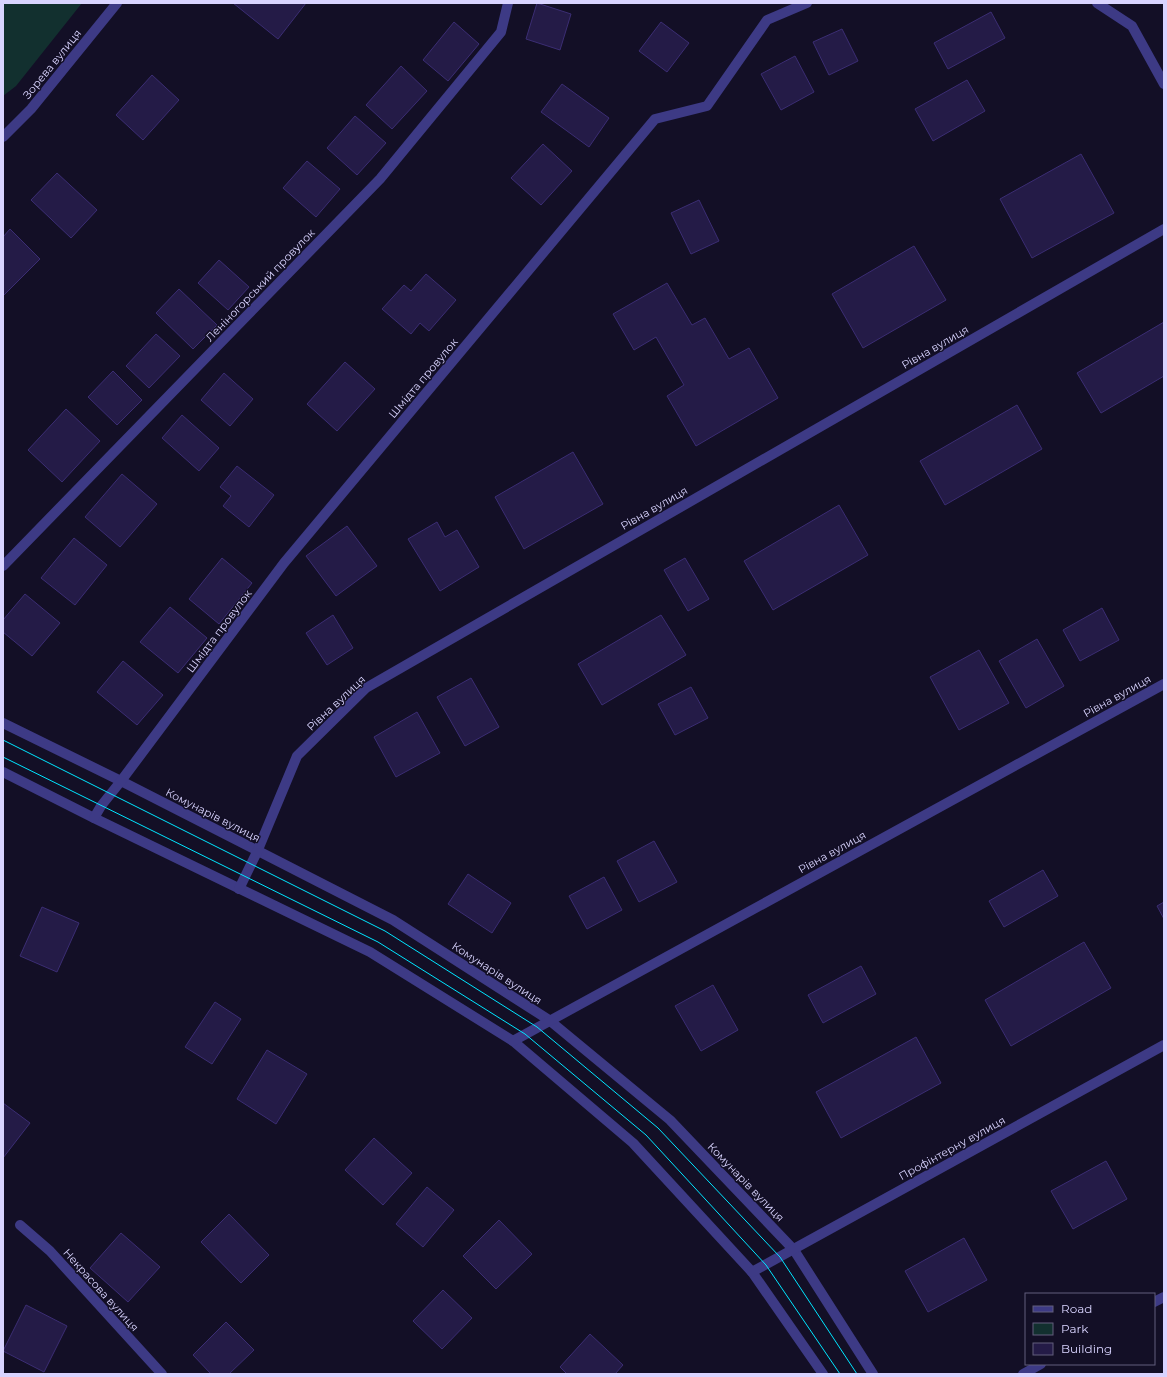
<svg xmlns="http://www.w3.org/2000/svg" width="1167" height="1377" font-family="Montserrat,sans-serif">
	<rect width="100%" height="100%" fill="#130f26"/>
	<path fill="#12302f" d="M3,3H82L16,86L3,96Z"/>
	<g fill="#241b47" stroke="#3b2d73">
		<path d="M233,3H306L278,39Z"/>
		<path d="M537,3L571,14L560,50L526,39Z"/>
		<path d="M991,12L1005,38L948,69L934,43Z"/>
		<path d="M454,22L479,44L448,81L423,60Z"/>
		<path d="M661,22L689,43L667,72L639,51Z"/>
		<path d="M842,29L858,61L829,75L813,42Z"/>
		<path d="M795,56L814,92L781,110L761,74Z"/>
		<path d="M401,66L427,91L392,129L366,105Z"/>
		<path d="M152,75L179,100L143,140L116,115Z"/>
		<path d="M967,80L985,111L933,141L915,109Z"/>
		<path d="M562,84L609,118L589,147L541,112Z"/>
		<path d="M355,116L386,143L357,175L327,148Z"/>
		<path d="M543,144L572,171L541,205L511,178Z"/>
		<path d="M1081,154L1114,213L1032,258L1000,199Z"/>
		<path d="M307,161L340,189L316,217L283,188Z"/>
		<path d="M57,173L97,210L71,238L31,200Z"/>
		<path d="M699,200L719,241L691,254L671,213Z"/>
		<path d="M10,229L40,259L3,296V237Z"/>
		<path d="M914,246L946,300L863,348L832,294Z"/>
		<path d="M219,260L249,287L228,310L198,283Z"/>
		<path d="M426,274L456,300L429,331L420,323L411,334L382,309L404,285L411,291Z"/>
		<path d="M667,283L692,325L705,318L729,359L749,348L778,398L696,446L667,396L684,385L656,337L634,350L613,314Z"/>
		<path d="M179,289L217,325L193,349L156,313Z"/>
		<path d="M1164,322V376L1101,413L1077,373Z"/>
		<path d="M156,334L180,356L149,388L126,366Z"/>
		<path d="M345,362L375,389L337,431L307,404Z"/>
		<path d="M113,371L142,400L117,425L88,397Z"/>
		<path d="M224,373L253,399L230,426L201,400Z"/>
		<path d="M1017,405L1042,449L945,505L920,461Z"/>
		<path d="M66,409L100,441L62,482L28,450Z"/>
		<path d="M182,415L219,448L199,471L162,438Z"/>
		<path d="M573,452L603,504L524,549L495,497Z"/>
		<path d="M237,466L274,495L249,527L223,506L231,496L220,487Z"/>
		<path d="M122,474L157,504L120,547L85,517Z"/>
		<path d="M839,505L868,555L773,610L744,561Z"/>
		<path d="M437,522L445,537L457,530L479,567L440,591L408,539Z"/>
		<path d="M347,526L377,566L336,596L306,556Z"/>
		<path d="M74,538L107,565L75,605L41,578Z"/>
		<path d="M222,558L252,583L219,624L189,599Z"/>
		<path d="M685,558L709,599L688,611L664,570Z"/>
		<path d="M25,594L60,623L32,656L3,632V620Z"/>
		<path d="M170,607L207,638L178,673L140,642Z"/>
		<path d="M1102,608L1119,640L1080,661L1063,630Z"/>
		<path d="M333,615L353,648L327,665L306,633Z"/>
		<path d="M661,615L686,655L602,705L578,664Z"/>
		<path d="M1037,639L1064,686L1026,708L999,661Z"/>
		<path d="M979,650L1009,703L959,730L930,677Z"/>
		<path d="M123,661L163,695L137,725L97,692Z"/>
		<path d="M471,678L499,727L465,746L437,697Z"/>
		<path d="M691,687L708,718L675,735L658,704Z"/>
		<path d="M417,712L440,753L396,777L374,737Z"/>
		<path d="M654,841L677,882L639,902L617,861Z"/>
		<path d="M1043,870L1058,896L1004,927L989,901Z"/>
		<path d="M468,874L511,903L492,933L448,904Z"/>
		<path d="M604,877L622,910L587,929L569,896Z"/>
		<path d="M1164,902V919L1157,906Z"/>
		<path d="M42,907L79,923L57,972L20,956Z"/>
		<path d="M1084,942L1111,988L1011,1046L985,1000Z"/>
		<path d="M861,966L876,994L823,1023L808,995Z"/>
		<path d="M713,985L738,1030L701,1051L675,1006Z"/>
		<path d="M215,1002L241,1019L212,1064L185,1047Z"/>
		<path d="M916,1037L941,1083L841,1138L816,1092Z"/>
		<path d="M267,1050L307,1074L276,1124L237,1099Z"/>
		<path d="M3,1103L30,1123L3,1158Z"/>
		<path d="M374,1138L412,1173L383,1205L345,1170Z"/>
		<path d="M1106,1161L1127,1199L1073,1229L1051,1191Z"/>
		<path d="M427,1187L454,1210L423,1247L396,1224Z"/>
		<path d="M229,1214L269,1255L241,1283L201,1242Z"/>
		<path d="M499,1220L532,1254L496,1289L463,1256Z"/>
		<path d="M121,1233L160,1267L128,1302L90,1268Z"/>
		<path d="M964,1238L987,1280L928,1312L905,1271Z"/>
		<path d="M443,1290L472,1318L442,1349L413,1321Z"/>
		<path d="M26,1305L67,1326L44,1372L3,1351Z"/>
		<path d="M226,1322L254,1350L229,1374H211L193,1355Z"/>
		<path d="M590,1334L623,1365L615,1374H567L560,1367Z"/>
	</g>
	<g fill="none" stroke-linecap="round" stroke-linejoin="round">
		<g stroke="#3d3a85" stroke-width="10">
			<path d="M1097,3L1132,26L1164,84"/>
			<path d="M3,137L31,109L117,3"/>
			<path d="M3,566L380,179L501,32L508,3"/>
			<path d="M3,723L121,781L393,920L549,1020L670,1120L794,1250L873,1374"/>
			<path d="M3,772L94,818L370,952L513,1041L633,1143L752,1272L823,1374"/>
			<path d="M94,818L101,806L121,781L284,563L655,119L707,106L767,20L807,3"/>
			<path d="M239,889L257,852L297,756L366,688L1164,229"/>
			<path d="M513,1041L1164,684"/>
			<path d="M20,1225L50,1251L162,1374"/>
			<path d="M752,1272L1164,1045"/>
			<path d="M1154,1302L1164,1297"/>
			<path d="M1023,1374L1041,1364"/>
		</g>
		<g stroke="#00e5ff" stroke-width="1">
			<path d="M3,740L385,931L537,1027L658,1128L780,1257L857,1374"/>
			<path d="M3,757L378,942L525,1034L646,1135L766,1265L840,1374"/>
		</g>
	</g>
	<g text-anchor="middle" stroke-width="3" stroke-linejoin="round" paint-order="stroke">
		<g font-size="11" fill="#d9d4ff" stroke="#130f26">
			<text transform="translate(52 64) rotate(-51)" y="4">Зорева вулиця</text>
			<text transform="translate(260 285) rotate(-46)" y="4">Леніногорський провулок</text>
			<text transform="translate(935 347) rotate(-30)" y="4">Рівна вулиця</text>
			<text transform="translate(423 378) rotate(-50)" y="4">Шмідта провулок</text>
			<text transform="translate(654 508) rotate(-30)" y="4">Рівна вулиця</text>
			<text transform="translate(219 631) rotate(-53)" y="4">Шмідта провулок</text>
			<text transform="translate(1117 696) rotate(-29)" y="4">Рівна вулиця</text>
			<text transform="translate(336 703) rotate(-43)" y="4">Рівна вулиця</text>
			<text transform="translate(213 815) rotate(27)" y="4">Комунарів вулиця</text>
			<text transform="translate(832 852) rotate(-29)" y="4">Рівна вулиця</text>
			<text transform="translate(497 973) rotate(33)" y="4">Комунарів вулиця</text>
			<text transform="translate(952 1148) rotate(-29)" y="4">Профінтерну вулиця</text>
			<text transform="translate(746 1182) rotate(46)" y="4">Комунарів вулиця</text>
			<text transform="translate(101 1290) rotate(48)" y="4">Некрасова вулиця</text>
		</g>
	</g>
	<rect width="1167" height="1377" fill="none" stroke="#d9d4ff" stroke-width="8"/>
	<rect x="1025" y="1293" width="130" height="72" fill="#130f26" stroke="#625e7d"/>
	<rect x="1033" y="1306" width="20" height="6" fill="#3d3a85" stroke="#625e7d"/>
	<text x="1061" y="1313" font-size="12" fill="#d9d4ff">Road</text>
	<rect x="1033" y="1323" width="20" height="12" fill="#12302f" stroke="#625e7d"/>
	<text x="1061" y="1333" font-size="12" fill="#d9d4ff">Park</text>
	<rect x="1033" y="1343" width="20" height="12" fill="#241b47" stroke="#625e7d"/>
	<text x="1061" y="1353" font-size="12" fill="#d9d4ff">Building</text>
</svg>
